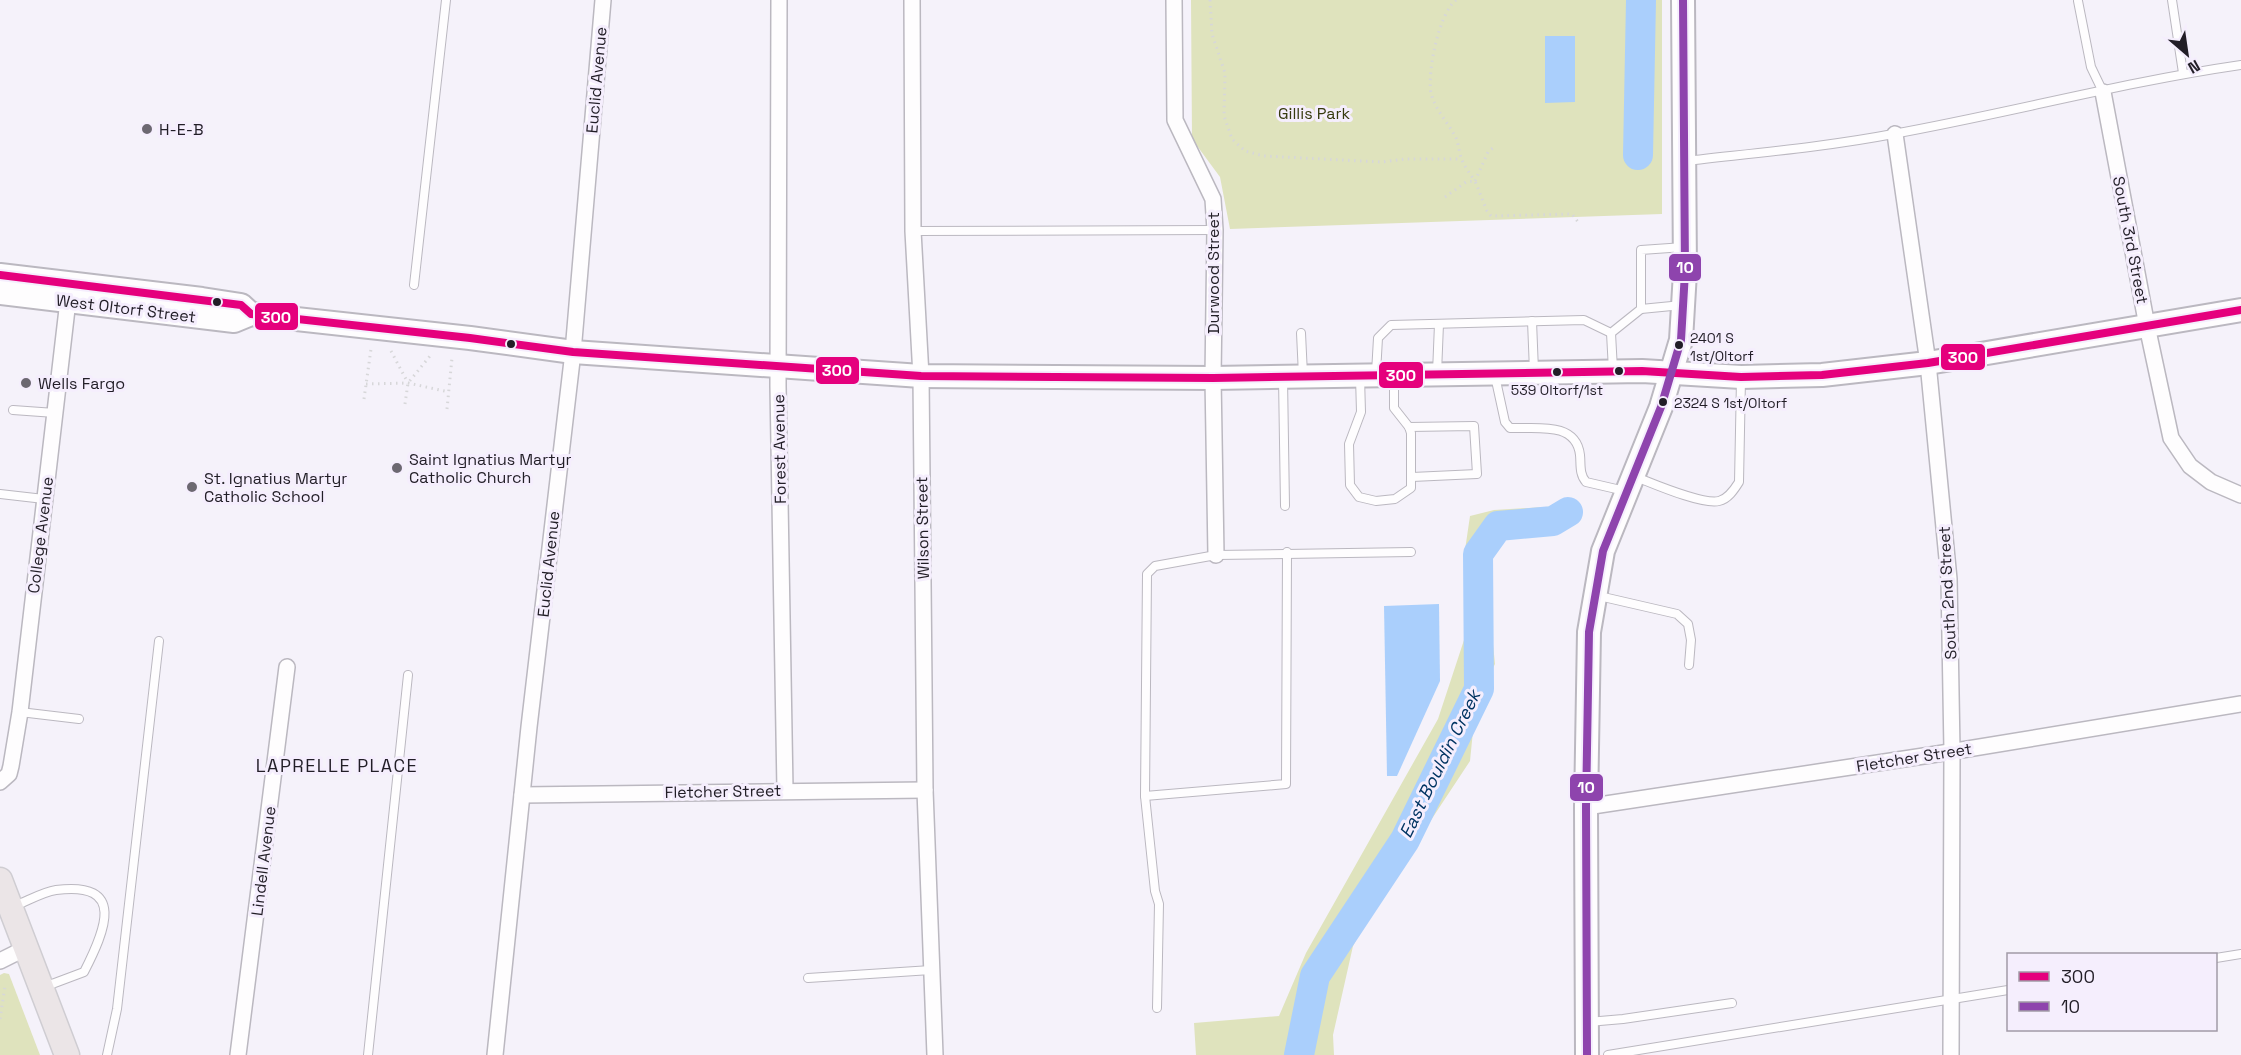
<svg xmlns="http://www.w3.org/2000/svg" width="2241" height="1055" font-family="'Space Grotesk',sans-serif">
	<rect width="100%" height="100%" fill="#f5f2fa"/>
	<g fill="#dfe3bd">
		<path d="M1191,0H1662V214L1230,229L1220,177L1192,139Z"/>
		<path d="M1561,506L1545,526C1518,530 1494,527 1484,557L1495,664L1476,701L1470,761L1371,911L1353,946L1333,1035L1334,1055H1196L1194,1023L1279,1016L1306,953L1438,719L1465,637V550L1470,516L1494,510Z"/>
		<path d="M4,973L9,974L40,1055H0V975Z"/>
	</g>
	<g fill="#aacffc">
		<path d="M1545,36H1575V102L1545,103Z"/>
		<path d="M1439,604L1440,681L1397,776H1387L1384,606Z"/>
	</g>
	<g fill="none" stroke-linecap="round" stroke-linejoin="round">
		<g stroke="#aacffc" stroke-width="30">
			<path d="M1638,155L1641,0"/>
			<path d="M1299,1055L1315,976L1405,840L1479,689L1478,554L1498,526L1553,521L1568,512"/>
		</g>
		<g stroke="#bbb8c0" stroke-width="10">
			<g id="lane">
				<path d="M2172,0L2183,73"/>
				<path d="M2078,1L2091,67L2103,92"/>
				<path d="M1686,161C1755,153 1825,147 1893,134C2009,113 2124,82 2241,65"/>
				<path d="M913,231L1215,230"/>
				<path d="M414,285L446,0"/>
				<path d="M1641,309L1682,305"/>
				<path d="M1532,321L1534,371"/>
				<path d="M1301,333L1303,375"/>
				<path d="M1611,333L1613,370"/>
				<path d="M1376,373L1378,338L1391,325L1584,320L1611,333L1641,309V250L1684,247"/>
				<path d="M1437,373L1439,324"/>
				<path d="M1495,376L1505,422L1510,428C1536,429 1576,421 1580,455C1581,464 1579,474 1586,482L1625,491"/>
				<path d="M1360,377L1361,412L1349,444L1350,485L1359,497L1376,501L1395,499L1411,488V433L1409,427L1394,408V379"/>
				<path d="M1283,378L1285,506"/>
				<path d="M13,410L55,413"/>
				<path d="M1409,427L1474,426L1477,474L1412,477"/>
				<path d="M1636,477C1654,484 1702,505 1719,501C1728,499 1734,490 1739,482L1741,379"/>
				<path d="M0,494L44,499"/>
				<path d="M1599,596L1677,614L1688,624L1691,640L1689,665"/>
				<path d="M20,712L79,719"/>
				<path d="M1145,796L1286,784L1287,552"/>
				<path d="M12,907C26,902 42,892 56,890C127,881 105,931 84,972L44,987"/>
				<path d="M2216,958L2241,954"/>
				<path d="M808,978L931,970"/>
				<path d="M1157,1008L1159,904L1155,891L1145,796L1147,574L1155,566L1216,555L1411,552"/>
				<path d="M1588,1022L1623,1019L1732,1003"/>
				<path d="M107,1055L117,1009L159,641"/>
				<path d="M368,1055L408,675"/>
				<path d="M1608,1055L2008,990"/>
			</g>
		</g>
		<g stroke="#bbb8c0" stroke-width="18">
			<g id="street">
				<path d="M779,0L778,386L785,790"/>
				<path d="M912,0L913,231L921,376L925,790L935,1055"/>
				<path d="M1174,0L1175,120L1213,199L1215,230L1213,378L1216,555"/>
				<path d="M2103,92L2147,326L2171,438L2190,466L2211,482L2241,495"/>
				<path d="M1895,134L1928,363L1949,579L1952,751L1951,1055"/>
				<path d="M0,782L9,774L11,766L20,712L69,292"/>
				<path d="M522,795L925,790"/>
				<path d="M1586,807L1937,754L2241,704"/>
				<path d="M0,961L26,948"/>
				<path d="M238,1055L287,667"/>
				<path d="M495,1055L529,727L573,352L603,0"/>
			</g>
		</g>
		<g stroke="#bbb8c0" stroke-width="26">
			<g id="secondary">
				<path d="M0,275L202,299L241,305L251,314"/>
				<path d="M0,293L234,321L251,314L470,338L573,352L921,376L1213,378L1642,371L1741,377L1822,375L1928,363L2241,310"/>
				<path d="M1587,1055L1586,807L1589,632L1603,551L1661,407L1681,340L1685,272L1683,0"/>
			</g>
		</g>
		<g stroke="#cfcdd2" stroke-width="27">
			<path id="primary" d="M0,880L67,1055"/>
		</g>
		<g stroke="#d7d7d9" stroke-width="3" stroke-dasharray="1.5 4.5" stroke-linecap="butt">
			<path d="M1210,0L1212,34L1225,73L1224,116L1232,139L1245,151L1264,156L1381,162L1406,159H1461"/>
			<path d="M1456,0C1439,13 1427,72 1431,93C1435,110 1448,122 1456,138C1459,145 1459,153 1462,160C1465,167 1470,174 1475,181L1488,152L1494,147"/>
			<path d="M1445,197L1466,182L1475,181L1487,211L1491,216L1572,214L1578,222"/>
			<path d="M391,351L408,383"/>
			<path d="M366,384L408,383L449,392"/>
			<path d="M364,399L371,349"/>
			<path d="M405,404L408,383L430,356"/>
			<path d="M447,409L452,358"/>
			<path d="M0,1019L5,986"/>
		</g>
		<use href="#lane" stroke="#fefdfe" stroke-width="8"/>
		<use href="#street" stroke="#fefdfe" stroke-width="15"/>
		<use href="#secondary" stroke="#fefdfe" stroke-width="22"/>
		<use href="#primary" stroke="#ebe5e7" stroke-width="24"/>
		<g stroke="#f5eefd" stroke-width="12">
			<path id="bus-1" d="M0,275L241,305L251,314L470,338L573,352L921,376L1213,378L1642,371L1741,377L1822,375L1928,363L2241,310"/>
		</g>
		<g stroke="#f5eefd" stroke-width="12">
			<path id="bus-2" d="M1587,1055L1586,807L1589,632L1603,551L1661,407L1681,340L1685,272L1683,0"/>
		</g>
		<use href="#bus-1" stroke="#e5007d" stroke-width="8"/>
		<use href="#bus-2" stroke="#8e44ad" stroke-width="8"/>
	</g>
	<g fill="#6c6871" stroke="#f5eefd" stroke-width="2">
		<circle cx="147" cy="129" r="6"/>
		<circle cx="26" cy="383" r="6"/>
		<circle cx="397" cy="468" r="6"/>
		<circle cx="192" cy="487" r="6"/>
	</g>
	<g fill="#221e27" stroke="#f5eefd" stroke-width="2">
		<circle cx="217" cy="302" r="5"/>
		<circle cx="511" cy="344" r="5"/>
		<circle cx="1679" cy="345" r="5"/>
		<circle cx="1619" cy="371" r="5"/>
		<circle cx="1557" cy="372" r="5"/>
		<circle cx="1663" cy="402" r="5"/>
	</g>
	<g text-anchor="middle" stroke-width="6" stroke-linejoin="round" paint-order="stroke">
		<g font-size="14" fill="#221e27" stroke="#f5eefd" text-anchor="start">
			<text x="1690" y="343">2401 S<tspan x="1690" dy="18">1st/Oltorf</tspan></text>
			<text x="1557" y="395" text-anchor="middle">539 Oltorf/1st</text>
			<text x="1674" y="408">2324 S 1st/Oltorf</text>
		</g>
		<g font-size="16" fill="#221e27" stroke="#f5eefd">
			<text transform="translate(596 80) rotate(-85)" y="6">Euclid Avenue</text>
			<text transform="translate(2131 240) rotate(79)" y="6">South 3rd Street</text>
			<text transform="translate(1213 273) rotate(-90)" y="6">Durwood Street</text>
			<text transform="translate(126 308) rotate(7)" y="6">West Oltorf Street</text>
			<text transform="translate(779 449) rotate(-91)" y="6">Forest Avenue</text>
			<text transform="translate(922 528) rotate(-91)" y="6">Wilson Street</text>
			<text transform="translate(40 535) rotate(-83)" y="6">College Avenue</text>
			<text transform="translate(548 564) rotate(-84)" y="6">Euclid Avenue</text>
			<text transform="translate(1947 593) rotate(-93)" y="6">South 2nd Street</text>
			<text transform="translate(1914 757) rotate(-9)" y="6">Fletcher Street</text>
			<text transform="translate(723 791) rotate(-1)" y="6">Fletcher Street</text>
			<text transform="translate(263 861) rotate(-83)" y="6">Lindell Avenue</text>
		</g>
		<g font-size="16" fill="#363a0e" stroke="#f5eefd">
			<text x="1314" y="119">Gillis Park</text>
		</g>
		<g font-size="16" fill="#221e27" stroke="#f5eefd" text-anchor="start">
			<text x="159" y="135">H-E-B</text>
			<text x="38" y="389">Wells Fargo</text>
			<text x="409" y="465">Saint Ignatius Martyr<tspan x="409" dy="18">Catholic Church</tspan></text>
			<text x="204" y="484">St. Ignatius Martyr<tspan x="204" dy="18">Catholic School</tspan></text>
		</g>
		<g font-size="18" font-style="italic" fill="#003462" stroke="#f5eefd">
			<text transform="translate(1440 764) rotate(-64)" y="6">East Bouldin Creek</text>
		</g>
		<g font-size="18" letter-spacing="1.5" fill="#221e27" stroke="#f5eefd">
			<text x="337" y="772">LAPRELLE PLACE</text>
		</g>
	</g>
	<g stroke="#f5eefd" stroke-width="2">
		<rect x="1668" y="253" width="34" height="29" rx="6" fill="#8e44ad"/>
		<rect x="254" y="302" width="45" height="29" rx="6" fill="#e5007d"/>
		<rect x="1940" y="343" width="46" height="28" rx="6" fill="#e5007d"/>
		<rect x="815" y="356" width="45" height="29" rx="6" fill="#e5007d"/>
		<rect x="1378" y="361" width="46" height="28" rx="6" fill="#e5007d"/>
		<rect x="1569" y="773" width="35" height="29" rx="6" fill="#8e44ad"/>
	</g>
	<g font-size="16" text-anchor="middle" font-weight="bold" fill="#fff">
		<text x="1685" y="273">10</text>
		<text x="276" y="323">300</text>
		<text x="1963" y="363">300</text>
		<text x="837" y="376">300</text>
		<text x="1401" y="381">300</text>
		<text x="1586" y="793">10</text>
	</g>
	<rect x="2007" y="953" width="210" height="78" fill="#f5eefd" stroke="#a19ba7" stroke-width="1.5"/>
	<rect x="2019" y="972" width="30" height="9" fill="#e5007d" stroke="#a19ba7" stroke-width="1.5"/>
	<text x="2061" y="983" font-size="18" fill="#221e27">300</text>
	<rect x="2019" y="1002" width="30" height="9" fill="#8e44ad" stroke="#a19ba7" stroke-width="1.5"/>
	<text x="2061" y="1013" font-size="18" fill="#221e27">10</text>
	<g transform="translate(2187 54) rotate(151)" stroke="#f5eefd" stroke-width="4.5" paint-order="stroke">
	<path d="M0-4.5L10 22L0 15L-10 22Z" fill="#221e27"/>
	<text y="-9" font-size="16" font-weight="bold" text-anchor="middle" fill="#221e27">N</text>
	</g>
</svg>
